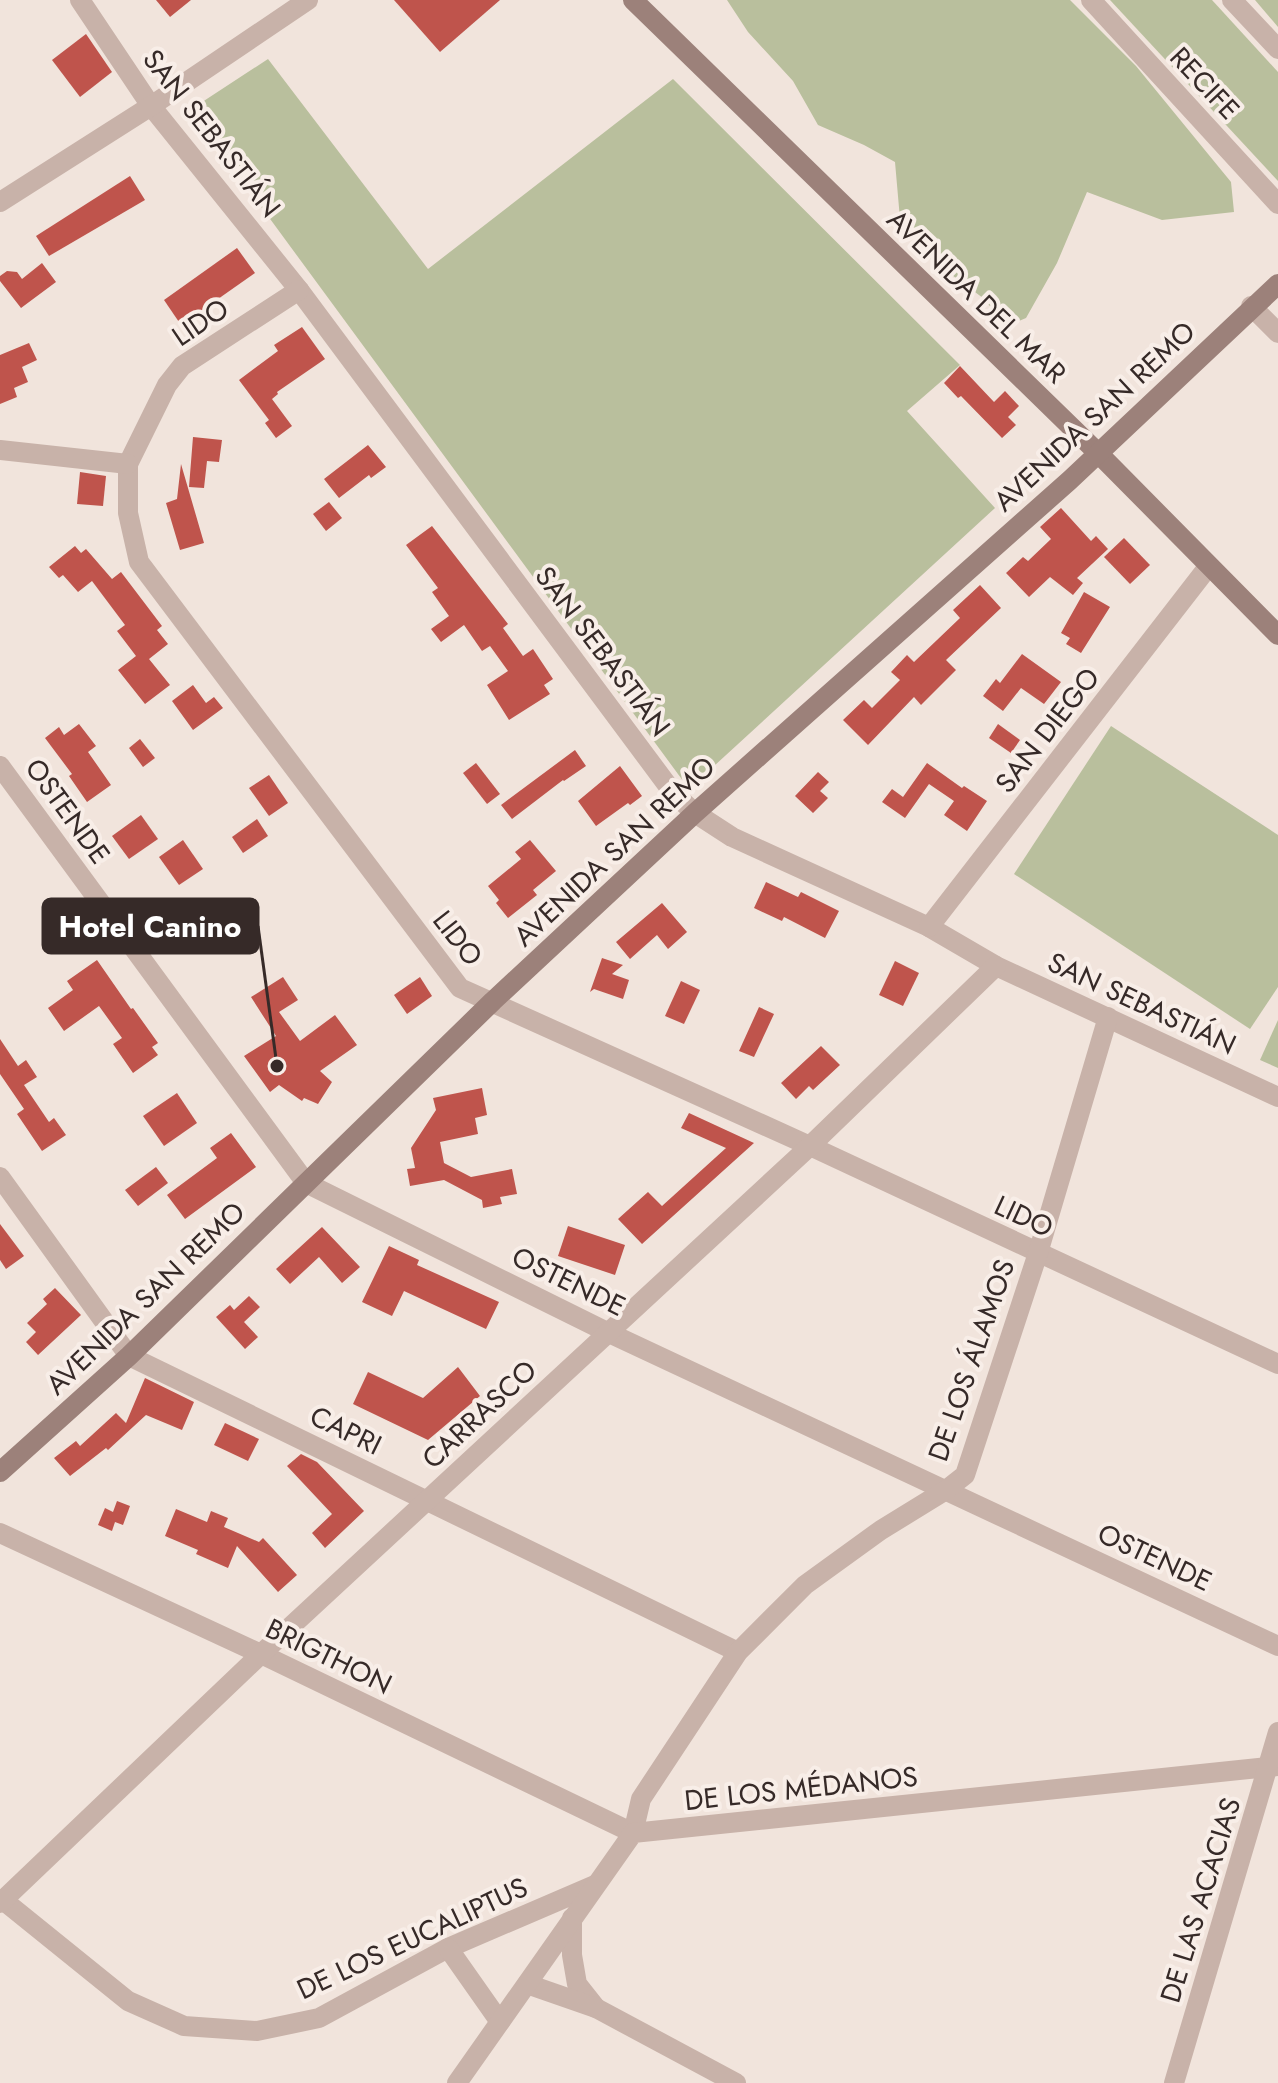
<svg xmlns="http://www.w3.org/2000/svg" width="1278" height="2083" font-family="Jost,sans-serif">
	<rect width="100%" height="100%" fill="#f1e4dc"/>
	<g fill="#b9bf9d">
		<path d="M727,0H1070L1136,66L1231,182L1234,212L1162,220L1087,192L1057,263L1026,318L1007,326L983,298L929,258L900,219L895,162L864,145L818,125L793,81L748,32Z"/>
		<path d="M1110,0H1212L1278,72V181Z"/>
		<path d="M1255,0H1278V27Z"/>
		<path d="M268,59L428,269L673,79L960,365L907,411L995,508L689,789L190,110Z"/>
		<path d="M1111,726L1278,835V987L1250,1029L1014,874Z"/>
		<path d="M1278,1020V1068L1260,1060Z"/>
	</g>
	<g fill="#bf544c">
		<path d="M156,0H191L170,17Z"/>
		<path d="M394,0H500L440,52Z"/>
		<path d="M86,34L112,72L80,97L52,60Z"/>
		<path d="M130,176L145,200L49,256L36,236Z"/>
		<path d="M237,248L255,273L181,325L164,300Z"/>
		<path d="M42,263L56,282L21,308L0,281V276L7,271L17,272L22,279Z"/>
		<path d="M302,327L325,359L277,392L278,394L272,399L292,426L276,438L265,423L269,420L239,380L278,351L274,345Z"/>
		<path d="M29,343L37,360L22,367L28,382L14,388L17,397L0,404V355Z"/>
		<path d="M960,366L994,402L1005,391L1019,406L1008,417L1016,425L1002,438L961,396L958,398L944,383Z"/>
		<path d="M193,437L222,440L219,462L207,461L204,488L189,487Z"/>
		<path d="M368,445L386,467L371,478L369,475L339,498L324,479Z"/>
		<path d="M181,464L204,543L180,550L166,503L177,499Z"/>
		<path d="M80,472L106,476L103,506L77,504Z"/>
		<path d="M329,502L342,518L326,531L313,514Z"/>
		<path d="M1061,508L1091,541L1096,536L1108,549L1077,578L1083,583L1073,595L1050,577L1029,597L1006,573L1023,557L1028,561L1051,539L1040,527Z"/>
		<path d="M432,526L508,624L503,628L523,656L533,649L553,679L544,685L550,694L509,720L487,685L508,671L490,646L482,651L464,625L441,642L431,629L449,616L432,592L438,588L406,545Z"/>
		<path d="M1124,538L1150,565L1130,584L1104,557Z"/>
		<path d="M75,546L81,553L86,549L112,579L121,572L162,626L157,630L168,644L149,659L170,685L145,704L118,670L136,656L117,631L125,625L92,581L78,592L63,575L59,578L49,567Z"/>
		<path d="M980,585L1001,608L946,660L956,670L921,705L914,697L868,745L843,720L864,700L872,708L900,680L891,672L907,655L914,662L960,618L953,610Z"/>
		<path d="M1084,592L1110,607L1081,653L1066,644L1070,638L1061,633Z"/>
		<path d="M1022,654L1061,682L1044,704L1021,688L1003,711L983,696L996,679L1000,683Z"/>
		<path d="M193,685L206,703L214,697L223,708L193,730L172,701Z"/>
		<path d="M79,724L96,746L88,752L111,785L87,802L69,776L72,774L45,738L59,727L64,735Z"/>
		<path d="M998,724L1020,740L1011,753L989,738Z"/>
		<path d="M140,739L155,758L143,767L129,748Z"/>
		<path d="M575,750L586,766L564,781L563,780L512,819L501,805Z"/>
		<path d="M476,763L500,794L487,804L463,773Z"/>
		<path d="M927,763L962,788L964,786L987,801L967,831L944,815L954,801L929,784L905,818L882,802L892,789L903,797Z"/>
		<path d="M620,766L642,796L630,805L628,803L596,826L578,801Z"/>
		<path d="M818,772L829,782L820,791L828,798L813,813L795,796Z"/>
		<path d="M269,775L288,803L269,816L249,788Z"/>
		<path d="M141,815L158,839L129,859L112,836Z"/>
		<path d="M257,819L268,836L243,853L232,837Z"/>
		<path d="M183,840L203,869L179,885L159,857Z"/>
		<path d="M530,840L556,871L533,890L537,895L508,918L496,903L499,900L488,886L521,859L515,852Z"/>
		<path d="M766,882L798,897L801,892L839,911L825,938L784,917L782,921L754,908Z"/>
		<path d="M662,903L687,932L668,949L657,935L630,959L616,942Z"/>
		<path d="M602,958L623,965L612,974L629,980L623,999L594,989L590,992Z"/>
		<path d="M97,960L131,1009L133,1008L158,1043L152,1047L158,1055L133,1073L113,1044L122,1038L99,1006L64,1031L48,1008L73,990L67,981Z"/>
		<path d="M895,961L919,973L903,1006L879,995Z"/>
		<path d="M283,977L298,1000L279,1012L300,1041L335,1015L357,1045L320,1071L332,1082L318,1104L304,1098L302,1101L279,1085L270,1092L244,1056L276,1036L251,997Z"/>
		<path d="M420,977L432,996L407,1014L394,995Z"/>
		<path d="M681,981L700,990L684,1024L665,1016Z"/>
		<path d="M759,1007L774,1014L754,1057L739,1051Z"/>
		<path d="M0,1039L18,1066L26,1060L37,1077L24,1085L49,1122L54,1118L66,1135L42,1151L17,1114L24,1109L0,1074Z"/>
		<path d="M821,1046L840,1065L813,1090L809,1086L796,1099L781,1083Z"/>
		<path d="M482,1088L487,1115L475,1118L478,1134L440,1142L444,1163L471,1177L512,1169L517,1194L500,1197L502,1204L483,1208L482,1200L444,1180L410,1186L407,1169L415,1168L411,1148L436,1110L433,1098Z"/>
		<path d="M177,1093L197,1123L164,1146L143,1116Z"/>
		<path d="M689,1113L754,1143L642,1244L618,1219L648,1192L662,1206L726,1148L681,1128Z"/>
		<path d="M231,1133L256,1167L185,1219L167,1195L217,1158L210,1148Z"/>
		<path d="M156,1167L168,1183L138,1206L125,1190Z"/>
		<path d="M0,1224L24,1256L6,1269L0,1260Z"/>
		<path d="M568,1226L625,1245L615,1275L558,1256Z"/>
		<path d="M322,1227L360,1267L342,1283L319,1257L290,1284L276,1269Z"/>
		<path d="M389,1246L419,1260L417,1265L499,1302L486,1329L404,1291L392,1316L362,1302Z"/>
		<path d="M55,1288L81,1315L38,1355L26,1342L36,1332L27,1323L47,1304L43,1299Z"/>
		<path d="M249,1296L260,1307L244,1322L258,1337L245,1349L216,1317L230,1305L234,1310Z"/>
		<path d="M458,1367L480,1396L428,1440L353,1404L368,1372L423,1398Z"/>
		<path d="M145,1378L194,1402L182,1430L146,1415L108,1450L106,1448L70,1476L54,1458L76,1441L80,1446L116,1413L126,1423Z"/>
		<path d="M225,1423L259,1439L248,1461L214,1445Z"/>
		<path d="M301,1454L317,1462L364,1511L325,1548L312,1533L332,1514L287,1466Z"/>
		<path d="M117,1501L130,1506L123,1525L115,1522L112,1531L98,1525L105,1508L113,1512Z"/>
		<path d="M176,1509L207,1522L211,1511L228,1518L224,1527L259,1542L263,1538L297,1575L278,1592L237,1546L228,1568L196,1554L198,1550L165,1536Z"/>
	</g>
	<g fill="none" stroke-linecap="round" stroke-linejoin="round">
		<g stroke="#c8b2a9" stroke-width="20">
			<path d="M80,0L151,106L299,290L674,794L695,813L732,837L929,927L996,966L1278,1097"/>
			<path d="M1091,0L1278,204"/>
			<path d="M1232,0L1278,49"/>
			<path d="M0,202L151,106L308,0"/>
			<path d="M299,290L182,366L167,385L128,464V513L139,562L460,988L810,1146L1278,1364"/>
			<path d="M1251,306L1278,333"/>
			<path d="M0,450L128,464"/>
			<path d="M0,766L306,1183L607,1332L1278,1646"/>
			<path d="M929,927L1208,567"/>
			<path d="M0,1177L129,1356L738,1652"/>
			<path d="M0,1533L261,1654L633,1833L641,1799L738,1652L805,1585L881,1530L946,1490L965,1475L1038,1253L1108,1017"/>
			<path d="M3,1900L128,2001L184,2026L257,2031L319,2018L448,1948L595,1885"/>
			<path d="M0,1903L261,1654L810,1146L996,966"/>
			<path d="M572,1918V1955L577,1984L596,2008"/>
			<path d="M448,1948L500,2022"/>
			<path d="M527,1984L596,2008L736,2083"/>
			<path d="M457,2083L633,1833L1278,1766"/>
			<path d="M1174,2083L1278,1732"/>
		</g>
		<g stroke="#9c817a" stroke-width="20">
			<path d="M633,0L1098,453L1278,635"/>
			<path d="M0,1472L129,1356L493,1001L695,813L1070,480L1278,284"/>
		</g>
	</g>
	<g text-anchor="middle" stroke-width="8" stroke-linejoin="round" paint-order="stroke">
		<g font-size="28" fill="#362a28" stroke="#f8eee8">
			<text transform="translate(1205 83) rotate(47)" y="10">RECIFE</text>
			<text transform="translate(212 133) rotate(52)" y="10">SAN SEBASTIÁN</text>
			<text transform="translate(977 296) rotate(44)" y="10">AVENIDA DEL MAR</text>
			<text transform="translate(200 322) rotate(-34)" y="10">LIDO</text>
			<text transform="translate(1094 416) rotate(-43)" y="10">AVENIDA SAN REMO</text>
			<text transform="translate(603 651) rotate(53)" y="10">SAN SEBASTIÁN</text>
			<text transform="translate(1047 730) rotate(-52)" y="10">SAN DIEGO</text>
			<text transform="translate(68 811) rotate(54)" y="10">OSTENDE</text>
			<text transform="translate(614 851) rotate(-43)" y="10">AVENIDA SAN REMO</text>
			<text transform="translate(458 938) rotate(52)" y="10">LIDO</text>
			<text transform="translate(1142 1003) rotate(25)" y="10">SAN SEBASTIÁN</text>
			<text transform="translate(1024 1216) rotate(25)" y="10">LIDO</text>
			<text transform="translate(569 1281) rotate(26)" y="10">OSTENDE</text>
			<text transform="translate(145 1298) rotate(-44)" y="10">AVENIDA SAN REMO</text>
			<text transform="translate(971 1360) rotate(-71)" y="10">DE LOS ÁLAMOS</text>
			<text transform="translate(479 1414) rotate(-43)" y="10">CARRASCO</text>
			<text transform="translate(346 1430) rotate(26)" y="10">CAPRI</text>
			<text transform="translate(1155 1557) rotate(25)" y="10">OSTENDE</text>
			<text transform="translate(329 1656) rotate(26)" y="10">BRIGTHON</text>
			<text transform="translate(801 1788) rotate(-6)" y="10">DE LOS MÉDANOS</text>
			<text transform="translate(1200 1900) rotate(-73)" y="10">DE LAS ACACIAS</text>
			<text transform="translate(412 1938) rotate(-25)" y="10">DE LOS EUCALIPTUS</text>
		</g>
	</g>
	<path fill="none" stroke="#362a28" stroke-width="3" d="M277 1066L258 926"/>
	<circle fill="#362a28" stroke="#f8eee8" stroke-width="3" cx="277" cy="1066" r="8"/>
	<rect fill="#362a28" stroke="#362a28" stroke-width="3" x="43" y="899" width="215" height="54" rx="8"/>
	<g font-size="30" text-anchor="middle" font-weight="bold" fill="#fff">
		<text x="150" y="937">Hotel Canino</text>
	</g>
</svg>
